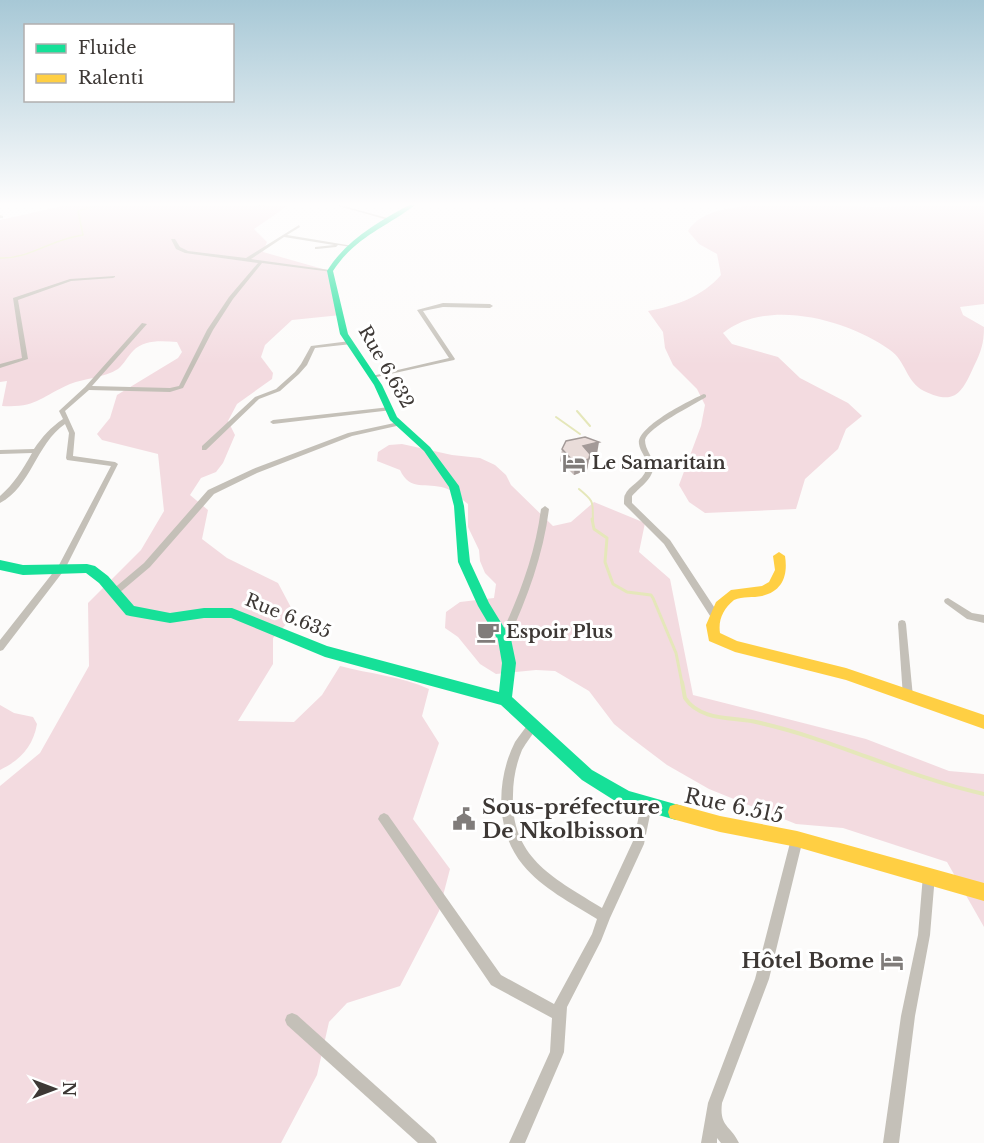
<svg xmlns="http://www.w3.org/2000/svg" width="984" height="1143" font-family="'Libre Baskerville',serif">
	<rect width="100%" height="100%" fill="#fcfbfa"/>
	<g fill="#f3dbe0">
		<path d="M67,205H289L254,229L267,242L263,252L330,271L341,315L292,320L265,345L261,357L273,373L272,379L237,404L228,421L235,435L223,463L216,472L201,478L190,495L208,510L202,539L227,558L278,583L295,615L273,638V664L238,721L294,722L322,695L340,666C370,674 400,676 429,689L422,716L439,743L413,819L450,869L439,911L400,986L347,1003L329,1022L317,1075L281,1143H0V786L40,753L89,666L88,603L141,550L164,511L158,454L102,440L97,434L110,418L117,395L178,358L182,352L177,342C162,341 144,339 133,351C128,356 124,364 118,369C104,378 85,378 70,384C40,397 37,408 2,406L7,381L0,382V220Z"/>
		<path d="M760,205L879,207L984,205V304L960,307L963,315L984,327C984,343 981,352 974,366C962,393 955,406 924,391C906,382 906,361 890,350C849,320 767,297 723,333L732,344L778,357L800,378L848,403L862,416L846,429L838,449L805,479L796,509L705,513L689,502L679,485L701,426L705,405L697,389L673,365L665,348L663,332L648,311C675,306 702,297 721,275L717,254L699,244L688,231C701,209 736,207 760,205Z"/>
		<path d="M402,444L452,455L480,458L495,465L506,475L511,485L553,526L571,522L594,502L645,523L639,552L670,579L693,695L866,739L949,771L984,774V927L947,862L843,828L796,824L709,789L667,765L630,737L614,724L589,691L555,671L536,670L496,674L480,664L458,637L445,628L446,612L460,602L494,598L496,584L485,573L480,561L479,550L468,527V504C460,498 454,491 445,488C426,482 410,492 400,470L377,461L378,452L389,445Z"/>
		<path d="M0,705L14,713L33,717L37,724C33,747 20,760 0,770Z"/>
	</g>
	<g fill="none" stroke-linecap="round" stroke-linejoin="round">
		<path stroke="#e5e7ba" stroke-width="1.5" d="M0,258C30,259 51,239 83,235L78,211L99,205"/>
		<g stroke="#e5e7ba" stroke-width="2">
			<path d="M577,411L590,426"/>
			<path d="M556,417L580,434"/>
			<path d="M579,489C596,503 592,502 593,520"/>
		</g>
		<path stroke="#e5e7ba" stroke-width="3" d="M592,519L594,529L607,538L605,562L613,584L627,592L651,595L653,598L676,653L682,683"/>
		<path stroke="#e5e7ba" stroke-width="4" d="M682,682L685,698C700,721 733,717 756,722C834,739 906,777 984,794"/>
		<g fill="#c4c0b8" fill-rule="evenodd">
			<path d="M258,205H265L259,207Z"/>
			<path d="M335,205H340L391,219L388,220Z"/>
			<path d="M0,215L3,216V218H0Z"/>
			<path d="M299,225L300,227L287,235L353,246L351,247L338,245L336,247L317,249H315V247L334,245L284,237L251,259L330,270L332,271V272L262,263L233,299L213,330L183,388L170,392L89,390L65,411L75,433L73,456L115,462L118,464L65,569L3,650L0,651V640L59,565L111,466L67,460L66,458L69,433L65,424C36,444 31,487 0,503V496C14,484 23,469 32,453L0,454V450L34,449C42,437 51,427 63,419L59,411L60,410L85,387L142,323L147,324L92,386L170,388L179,386L207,330L229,297L258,263L185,253L176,249L171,239H175L180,247L188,251L246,258Z"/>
			<path d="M115,276V277L113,278L71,281L18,300L28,359L0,368V364L22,358L13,298L70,279Z"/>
			<path d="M443,303L490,304L493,306L490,308L443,307L423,311L455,359L454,360L372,378V376L449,358L417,310Z"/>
			<path d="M350,341L353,343L352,344L315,348L307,365L299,374L280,391L259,399L206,450H202V446L255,397L276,389L295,372L301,364L311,346Z"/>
			<path d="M704,394L706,395V397C694,405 648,427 645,440C645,445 647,449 649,453C661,474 645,482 632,496V503L670,540L718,613L719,616L718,619L715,620L712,619L664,544L624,504C624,503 624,495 625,495C628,486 643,481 646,470C650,460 640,453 639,444C636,427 690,400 704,394Z"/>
			<path d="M390,407L393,409L392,410L273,424L270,422L273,420Z"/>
			<path d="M399,422L401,423V425L352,436L257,473L214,494L150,567L118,594H112L111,592L112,590L144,563L208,490L253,469L348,433Z"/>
			<path d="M545,506L549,509C543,556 527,599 507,642L504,643L501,642L499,639C519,597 535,555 541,509Z"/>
			<path d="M948,598L972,613L984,615V623L967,619L945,603L944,601L945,599Z"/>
			<path d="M902,620L905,621L906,624L913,697L911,700L908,701L905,700L903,697L898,624L899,621Z"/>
			<path d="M532,722L536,724L537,727C533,735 526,742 522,750C516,764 513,780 513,795C510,858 555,879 602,908L634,839L642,801L646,799L650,801L652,805L644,844L610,918L601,941L567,1007L564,1052L562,1057L525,1143H509L550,1052L552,1018L491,985L378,819L380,815L384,813L388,815L501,975L554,1004L592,934L597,919C571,903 542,888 523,865C495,832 496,779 515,742C519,736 524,730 528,724Z"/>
			<path d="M797,833L801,835L803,839L769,979L722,1103C719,1127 731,1125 739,1143H721L717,1138V1143H701L708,1103L755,979L791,839L793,835Z"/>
			<path d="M929,869L933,871L935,875L930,935L915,1016L899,1143H883L901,1016L918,935L923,875L925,871Z"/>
			<path d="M292,1013L297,1015L434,1138L437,1143H418L287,1025L285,1020L287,1015Z"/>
		</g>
		<path fill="#16e098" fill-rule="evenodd" d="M409,205H415C385,228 355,237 333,271L348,334L382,385L397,417L430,447L459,486L464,506L470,562L489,603L511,639L516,663L512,697L592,770L629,791L682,806L684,812L682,818L676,820L620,804L582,780L501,705L325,657L231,618H204L170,623L130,616L126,615L99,583L86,573L23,575L0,570V560L23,565L87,564L95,566L108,576L134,606L170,613L204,608H232L327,646L499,692L502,663L498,640L478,606L458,562L454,506L449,487L424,451L390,420L374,385L340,334L327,271C347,239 377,223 409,205Z"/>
		<g fill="#ffcf43" fill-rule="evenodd">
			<path d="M779,552L785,556C788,575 783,591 762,596C753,598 743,596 734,600C723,609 718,620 720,633L737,641L846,668L984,715V729L846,680L735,652L709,641L706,625L716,602L731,590L762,586L769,582L775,570L773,556Z"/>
			<path d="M676,804L720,816L797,831L984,883V901L797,847L720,832L676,820L670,818L668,812L670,806Z"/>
		</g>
	</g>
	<path fill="#c8bdbb" d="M562,449L597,454L590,456L587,470L574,475L560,461Z"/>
	<g fill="#a39a98">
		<path d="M599,442L597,454L581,458L583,446Z"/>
		<path d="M589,459L587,470L574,475L575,463Z"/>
	</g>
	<path fill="#e9dcd9" stroke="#a39a98" stroke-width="1.5" d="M585,437L599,442L583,446L590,454L589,459L575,463L562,449L566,441Z"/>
	<linearGradient id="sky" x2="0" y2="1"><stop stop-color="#a7c8d6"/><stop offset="0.56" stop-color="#fefdfd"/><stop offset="1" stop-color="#fefdfd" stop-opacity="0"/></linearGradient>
	<rect width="984" height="365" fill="url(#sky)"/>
	<defs>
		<g id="hotel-bare" transform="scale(1.8)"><path d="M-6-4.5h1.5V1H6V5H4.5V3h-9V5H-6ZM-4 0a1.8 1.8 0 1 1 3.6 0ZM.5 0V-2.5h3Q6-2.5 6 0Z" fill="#807c7a" stroke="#fff" stroke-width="2.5" paint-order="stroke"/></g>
		<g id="cafe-bare" transform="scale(1.8)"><path d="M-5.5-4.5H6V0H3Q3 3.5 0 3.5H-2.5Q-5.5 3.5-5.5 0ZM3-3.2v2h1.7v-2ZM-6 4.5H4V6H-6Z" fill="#807c7a" stroke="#fff" stroke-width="2.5" paint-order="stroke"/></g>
		<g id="civic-bare" transform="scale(1.8)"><path d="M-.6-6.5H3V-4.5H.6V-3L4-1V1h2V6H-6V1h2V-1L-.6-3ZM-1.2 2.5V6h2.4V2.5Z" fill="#807c7a" stroke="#fff" stroke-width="2.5" paint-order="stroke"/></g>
	</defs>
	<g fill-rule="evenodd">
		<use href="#hotel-bare" x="574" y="463"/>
		<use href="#cafe-bare" x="488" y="632"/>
		<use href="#civic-bare" x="464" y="819"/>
		<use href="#hotel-bare" x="892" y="961"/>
	</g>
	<g text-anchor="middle" stroke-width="6" stroke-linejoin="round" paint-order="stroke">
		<g font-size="18" fill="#3d3835" stroke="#fff">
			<text transform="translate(386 367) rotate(60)" y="6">Rue 6.632</text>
			<text transform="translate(288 616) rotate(22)" y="6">Rue 6.635</text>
		</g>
		<g font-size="18" font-weight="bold" fill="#3d3835" stroke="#fff" text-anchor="start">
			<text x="592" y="469">Le Samaritain</text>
			<text x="506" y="638">Espoir Plus</text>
		</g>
		<g font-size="21" fill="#3d3835" stroke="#fff">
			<text transform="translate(734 806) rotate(12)" y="7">Rue 6.515</text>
		</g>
		<g font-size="21" font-weight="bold" fill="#3d3835" stroke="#fff" text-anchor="start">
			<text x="482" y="814">Sous-préfecture<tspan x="482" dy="24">De Nkolbisson</tspan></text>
			<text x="874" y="968" text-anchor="end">Hôtel Bome</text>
		</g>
	</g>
	<rect x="24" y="24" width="210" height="78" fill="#ffffff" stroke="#b1afae" stroke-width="1.5"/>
	<rect x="36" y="44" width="30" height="9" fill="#16e098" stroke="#b1afae" stroke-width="1.5"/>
	<text x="78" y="54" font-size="18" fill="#3d3835">Fluide</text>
	<rect x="36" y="74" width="30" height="9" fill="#ffcf43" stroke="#b1afae" stroke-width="1.5"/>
	<text x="78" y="84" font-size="18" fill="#3d3835">Ralenti</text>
	<g transform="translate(54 1089) rotate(90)" stroke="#ffffff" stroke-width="4.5" paint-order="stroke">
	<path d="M0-4.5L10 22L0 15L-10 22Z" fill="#3d3835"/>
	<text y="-9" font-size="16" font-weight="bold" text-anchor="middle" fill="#3d3835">N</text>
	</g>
</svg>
